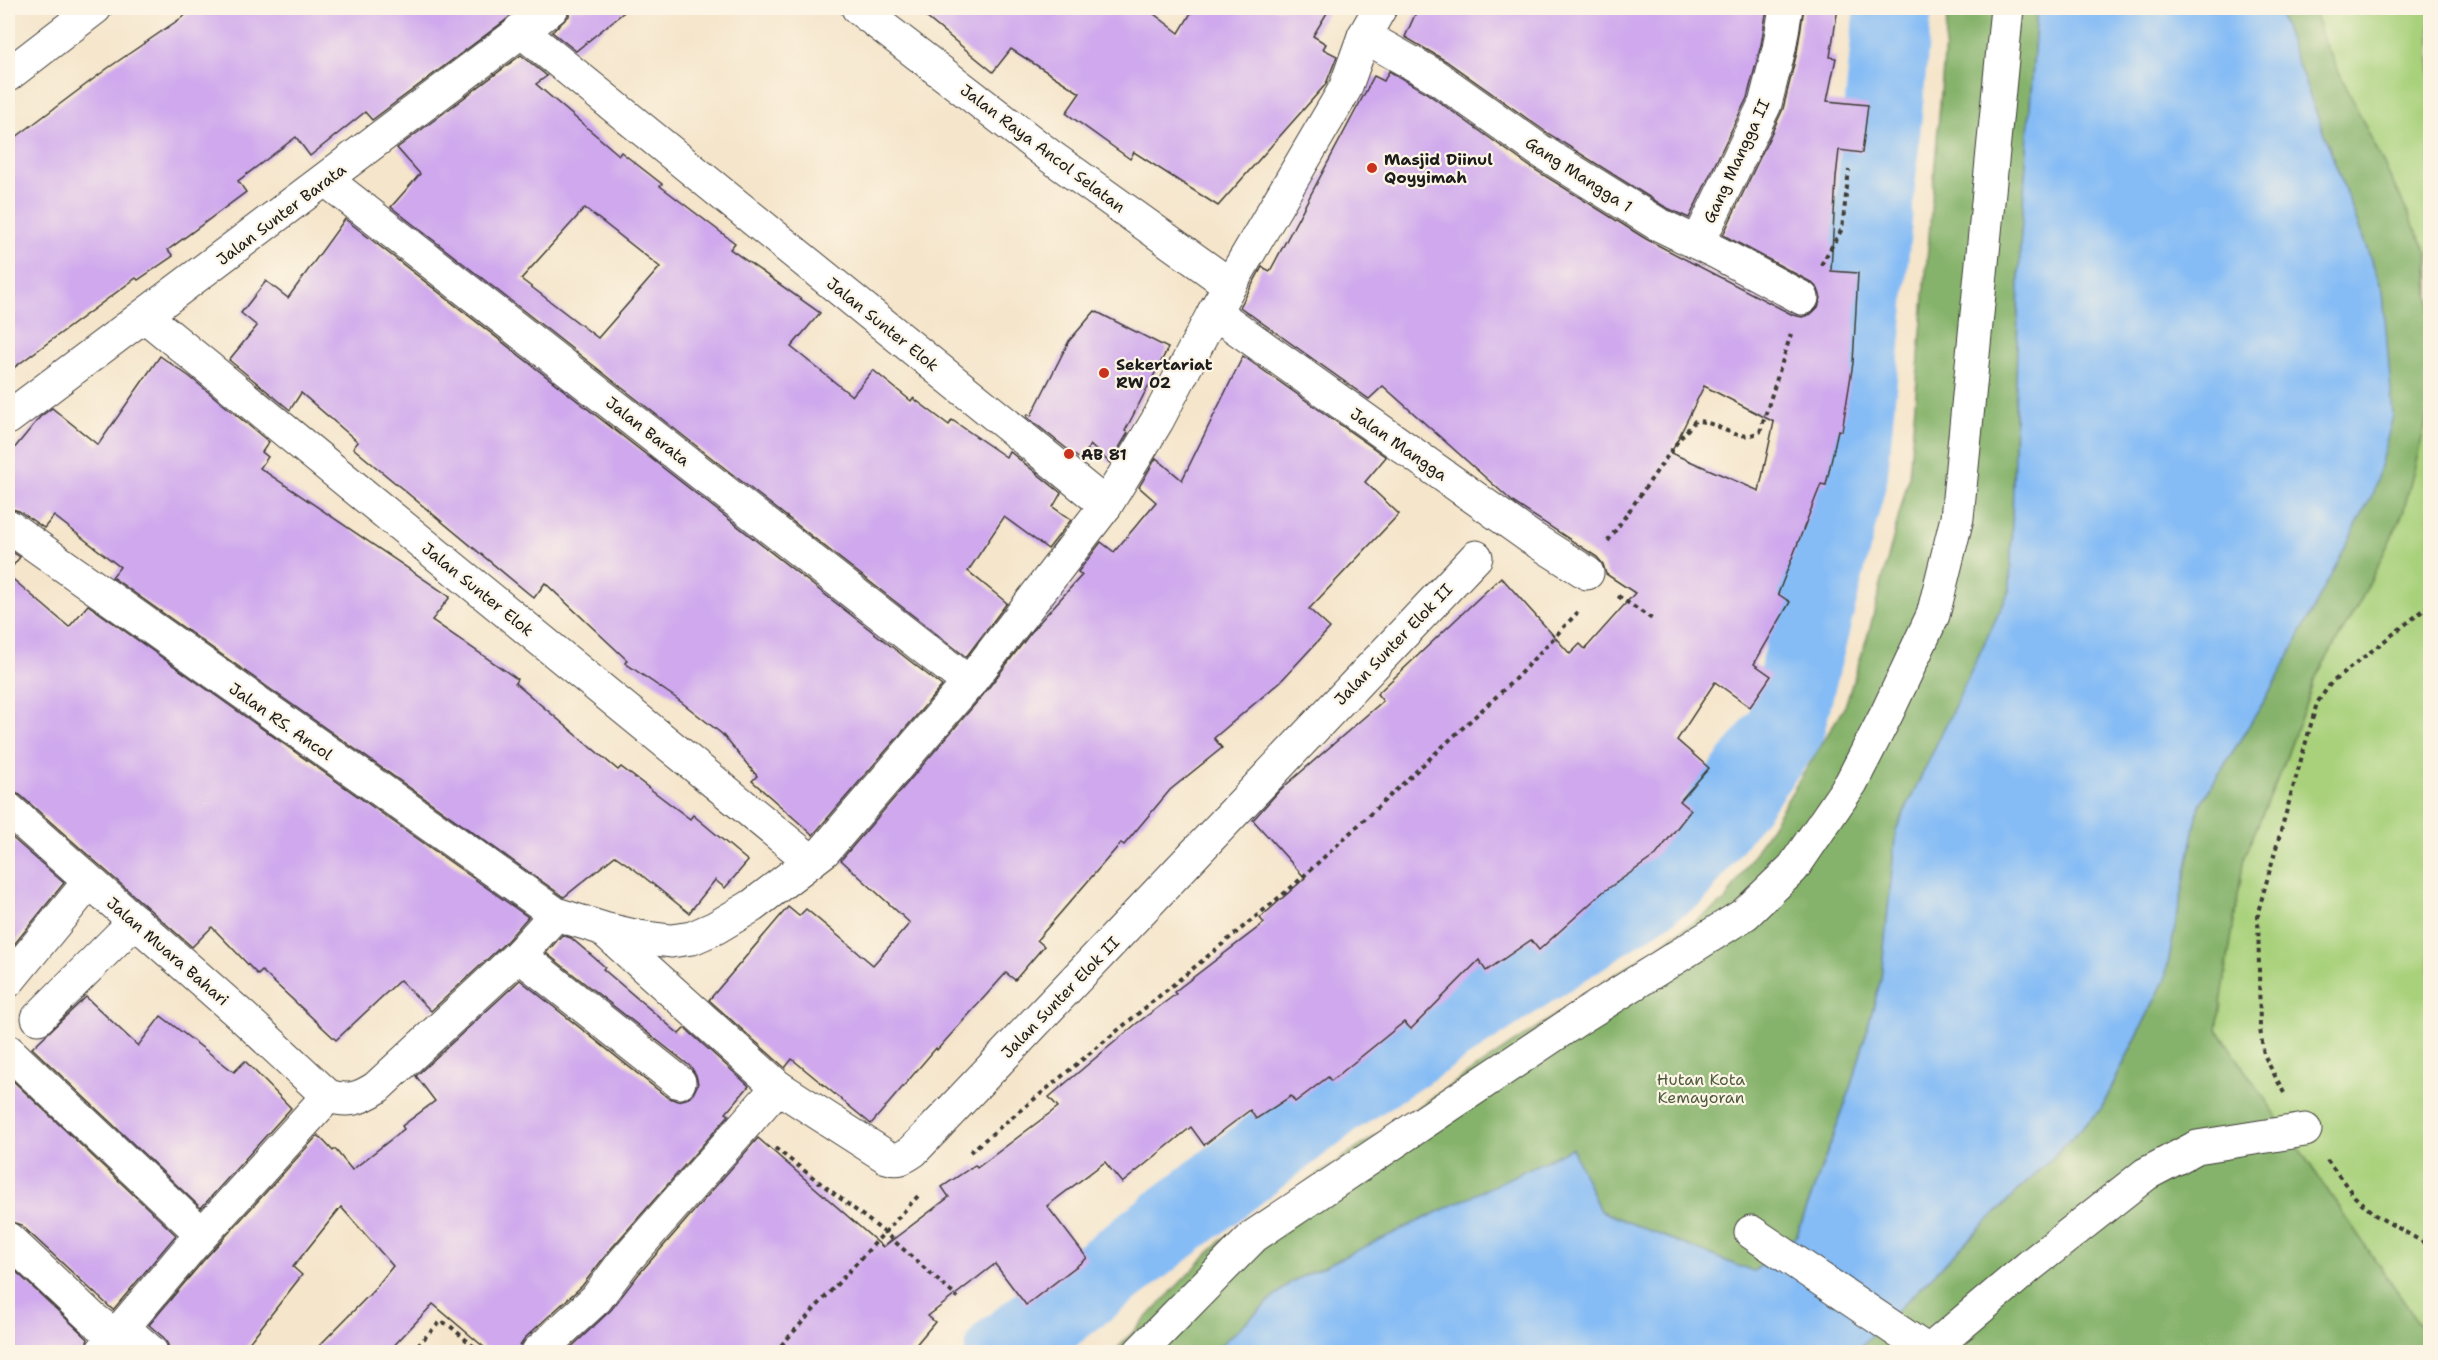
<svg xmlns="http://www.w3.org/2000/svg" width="2438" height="1360" font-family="'Shantell Sans',sans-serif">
	<rect width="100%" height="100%" fill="#fcf5e5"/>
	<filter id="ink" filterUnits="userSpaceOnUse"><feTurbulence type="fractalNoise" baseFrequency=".0167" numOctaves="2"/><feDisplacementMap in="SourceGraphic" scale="12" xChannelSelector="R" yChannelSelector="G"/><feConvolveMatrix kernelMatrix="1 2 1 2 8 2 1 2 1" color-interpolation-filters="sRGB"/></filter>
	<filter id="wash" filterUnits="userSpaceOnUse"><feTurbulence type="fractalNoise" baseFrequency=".008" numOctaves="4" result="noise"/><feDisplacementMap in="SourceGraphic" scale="24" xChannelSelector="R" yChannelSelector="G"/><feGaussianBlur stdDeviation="1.35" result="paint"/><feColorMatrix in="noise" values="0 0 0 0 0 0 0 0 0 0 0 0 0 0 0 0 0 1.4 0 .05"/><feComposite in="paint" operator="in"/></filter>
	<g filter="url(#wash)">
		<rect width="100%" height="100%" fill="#f5e5cb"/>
		<g fill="#a9d17c" stroke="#62764c" stroke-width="1.5">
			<path d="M2313,8H2430V305L2426,253L2323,39Z"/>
			<path d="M2430,407V1340L2217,1029L2244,857L2285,761L2315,678L2361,600L2403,513Z"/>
		</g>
		<g fill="#86b36c" stroke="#516844" stroke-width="1.5">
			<path d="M1948,8H2037L2020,249L2010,589L1896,830L1881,979L1852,1085L1797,1235L1753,1272L1600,1211L1572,1149L1291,1282L1213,1352H1114L1222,1239L1725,901L1845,706L1870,628L1909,476Z"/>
			<path d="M2277,8H2313L2323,39L2427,253L2430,305V407L2403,513L2361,600L2315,678L2285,761L2244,857L2217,1029L2430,1340V1352H1855L2101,1109L2165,979L2199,806L2273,687L2383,292Z"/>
		</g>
		<path fill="#85bcf5" stroke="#506c88" stroke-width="1.5" d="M2037,8H2277L2383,292L2393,416L2373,493L2273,687L2199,806L2165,979L2101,1109L1855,1352H1213L1291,1282L1572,1148L1600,1211L1753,1272L1797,1235L1852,1085L1881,979L1896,830L2010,589L2020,249Z"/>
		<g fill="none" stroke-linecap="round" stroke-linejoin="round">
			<path stroke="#85bcf5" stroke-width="78" d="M1004,1352L1333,1099L1676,874L1785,729L1849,473L1893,8"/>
		</g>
		<g id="blocks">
			<g fill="#cfa8ed" fill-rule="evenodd">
				<path d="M196,8H522L372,120L365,112L310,156L296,137L238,181L246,192L168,250L173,256L138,280L136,278L8,372V143L108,68Z"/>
				<path d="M570,8H629L576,51L552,32L569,16Z"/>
				<path d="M915,8H1146L1179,33L1194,8H1330L1313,36L1326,44L1323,49L1337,56L1326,84L1218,206L1134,152L1130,159L1066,113L1080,93L1011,49L993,72Z"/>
				<path d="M1418,8H1767L1761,45L1747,98L1689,218L1665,207L1549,134L1446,61L1405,37Z"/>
				<path d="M1804,8H1838L1830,57L1836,58L1827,101L1868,105L1862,153L1839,150L1836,177L1831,271L1858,273L1853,363L1842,431L1838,430L1826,485L1821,484L1778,594L1790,602L1754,664L1771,676L1750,707L1715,682L1677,740L1709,768L1680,801L1691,810L1656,855L1603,892L1539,950L1531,940L1486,971L1479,960L1411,1029L1404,1022L1331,1081L1328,1077L1295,1102L1291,1096L1256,1119L1250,1110L1204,1145L1191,1127L1122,1183L1105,1162L1047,1206L1087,1258L1026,1305L995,1264L928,1316L935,1322L909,1353H565L611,1310L638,1275L758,1138L883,1247L949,1197L942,1187L975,1165L977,1168L1058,1107L1049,1097L1136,1024L1176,994L1174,992L1264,923L1260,918L1305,878L1253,820L1279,791L1383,701L1377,694L1501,577L1570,654L1580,644L1585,649L1635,593L1606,574L1603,564L1597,557L1514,503L1383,386L1369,399L1240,307L1262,267L1270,271L1374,76L1384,81L1389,71L1425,92L1529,166L1646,239L1793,315L1802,317L1811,314L1818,307L1821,298L1818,289L1811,282L1723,235L1783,109L1797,52ZM1704,386L1774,422L1759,491L1671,453Z"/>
				<path d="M521,55L547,76L536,84L619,155L621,152L662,184L660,186L735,243L730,249L820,313L791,347L852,396L873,370L911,401L913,398L949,425L952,420L1006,457L1009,451L1061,493L1053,507L1071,520L1048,549L1004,517L968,571L1007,603L966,657L391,207L420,174L397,148ZM585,208L660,267L598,338L521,279Z"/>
				<path d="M345,219L942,686L813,835L752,781L757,776L722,734L676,698L625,663L627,660L545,583L534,598L353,448L358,442L301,393L290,410L229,360L257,326L241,313L266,281L288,298Z"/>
				<path d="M1095,311L1168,348L1125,431L1128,433L1110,463L1090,445L1081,460L1027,417L1028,414L1031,416L1069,341Z"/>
				<path d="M160,356L190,377L269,442L262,452L268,457L260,468L450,597L432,620L517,679L515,683L618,770L621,767L690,819L693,815L748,861L725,888L715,880L689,913L634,869L615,856L564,897L112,577L120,567L54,516L44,528L19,511L8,508V456L40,417L52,408L98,445Z"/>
				<path d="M1243,356L1386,457L1365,482L1399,514L1309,609L1330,628L1281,681L1214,738L1222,748L1170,790L1124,845L1121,843L1037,940L1044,946L1015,980L1006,973L937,1050L936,1048L871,1124L792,1059L785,1068L709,1000L788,907L799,916L806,909L873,965L910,923L841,860L983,695L1036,626L1082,575L1078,572L1101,542L1114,552L1156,502L1139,487L1156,458L1182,480Z"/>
				<path d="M8,549L20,557L8,572Z"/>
				<path d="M8,575L69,627L88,605L528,917L506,942L431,1011L400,980L336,1040L262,971L258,975L212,927L192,947L20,795L8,791Z"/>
				<path d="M8,834L64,883L8,952Z"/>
				<path d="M562,935L571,938L605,967L603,969L679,1034L685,1028L749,1086L726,1113L729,1115L609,1251L582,1286L525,1338L520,1346V1353H491L433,1304L387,1353H312L373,1291L393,1266L341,1207L293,1267L302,1275L241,1353H169L168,1345L164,1338L149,1325L203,1261L318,1135L333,1151L335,1149L352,1170L404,1129L402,1126L435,1101L416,1076L520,980L667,1097L677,1101L686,1099L693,1094L698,1084L696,1075L691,1067L546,953Z"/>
				<path d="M86,997L138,1046L161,1016L234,1072L245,1061L291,1108L201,1208L32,1048Z"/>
				<path d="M8,1076L176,1235L113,1310L21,1225L8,1221Z"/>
				<path d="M8,1264L88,1339L84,1353H8Z"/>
			</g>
		</g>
	</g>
	<g filter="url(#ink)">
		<use href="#blocks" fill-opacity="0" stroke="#3d3a36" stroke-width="1.5"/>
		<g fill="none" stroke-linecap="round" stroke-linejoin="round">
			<g stroke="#3d3a36" stroke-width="35">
				<g id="minor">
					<path d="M858,8L1050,156L1230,285"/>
					<path d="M520,30L1106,505"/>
					<path d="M1364,36L1435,76L1539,150L1656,223L1718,253L1802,298"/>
					<path d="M8,75L95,8"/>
					<path d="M326,180L969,683"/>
					<path d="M1698,243L1765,104L1779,49L1786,8"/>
					<path d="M1214,312L1530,537L1587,573"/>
					<path d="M145,316L811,861"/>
					<path d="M8,418L552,8"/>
					<path d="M8,526L556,914L604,929L639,937L671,941L692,938L715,928L752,906L824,851L969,683L1106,505L1157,421L1214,312L1345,89L1364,36L1380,8"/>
					<path d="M8,809L243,1017L328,1096C348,1102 359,1099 376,1088L519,955L556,914"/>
					<path d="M605,931L778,1087L887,1157C898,1161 903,1158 913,1151C1102,954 1287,754 1476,557"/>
					<path d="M519,955L679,1082"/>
					<path d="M8,981L89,882"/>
					<path d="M38,1018L135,921"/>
					<path d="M8,1051L202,1234"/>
					<path d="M1751,1232L1929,1352"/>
					<path d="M8,1239L92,1318L115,1336"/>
					<path d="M122,1327L151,1352"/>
					<path d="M102,1352L189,1249L328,1096"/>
					<path d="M538,1352L596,1299L623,1263L778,1087"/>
					<path d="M1140,1352L1254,1236L1578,1019L1745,914L1793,868L1851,783L1887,713L1933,615L1957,518L2007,8"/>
					<path d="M1928,1352L2032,1264L2146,1174L2197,1147L2305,1130"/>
				</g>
			</g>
			<g stroke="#3d3a36" stroke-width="4" stroke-dasharray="4.5 4.5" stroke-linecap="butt">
				<path d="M1821,265L1842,229L1849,170"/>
				<path d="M1608,541L1678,441L1695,421C1721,421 1733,444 1760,432L1791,334"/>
				<path d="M1618,596L1652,619"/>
				<path d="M2284,1093L2264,1055L2260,1029L2258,912L2317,703L2331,683L2430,605"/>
				<path d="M775,1148L884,1232L958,1298"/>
				<path d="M970,1152L1293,886L1513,681L1578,612"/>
				<path d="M2327,1160L2355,1197L2375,1215L2430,1246"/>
				<path d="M411,1352L441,1321L450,1326L480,1352"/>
				<path d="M775,1352L918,1196"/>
			</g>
			<use href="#minor" stroke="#fff" stroke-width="33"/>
		</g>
	</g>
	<g fill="#c8321e" stroke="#fcf5e5" stroke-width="2">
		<circle cx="1372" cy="168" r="6"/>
		<circle cx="1104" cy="373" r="6"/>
		<circle cx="1069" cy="454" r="6"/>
	</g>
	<g text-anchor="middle" stroke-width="4.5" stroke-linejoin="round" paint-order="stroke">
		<g font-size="16" fill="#1c1c1c" stroke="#fcf5e5">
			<text transform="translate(1043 148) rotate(37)" y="6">Jalan Raya Ancol Selatan</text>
			<text transform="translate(1736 161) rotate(-65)" y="6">Gang Mangga II</text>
			<text transform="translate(1579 174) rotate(33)" y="6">Gang Mangga 1</text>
			<text transform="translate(281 214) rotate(-37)" y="6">Jalan Sunter Barata</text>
			<text transform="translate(883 324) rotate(39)" y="6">Jalan Sunter Elok</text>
			<text transform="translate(648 431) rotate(38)" y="6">Jalan Barata</text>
			<text transform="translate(1399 444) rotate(35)" y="6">Jalan Mangga</text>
			<text transform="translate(478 589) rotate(39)" y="6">Jalan Sunter Elok</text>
			<text transform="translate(1393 644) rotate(-46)" y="6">Jalan Sunter Elok II</text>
			<text transform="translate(281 721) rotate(35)" y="6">Jalan RS. Ancol</text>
			<text transform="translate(168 951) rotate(41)" y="6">Jalan Muara Bahari</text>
			<text transform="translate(1060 997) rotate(-46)" y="6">Jalan Sunter Elok II</text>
		</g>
		<g font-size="16" font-weight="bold" fill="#1c1c1c" stroke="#fcf5e5" text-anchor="start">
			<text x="1384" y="165">Masjid Diinul<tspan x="1384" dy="18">Qoyyimah</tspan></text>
			<text x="1116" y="370">Sekertariat<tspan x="1116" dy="18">RW 02</tspan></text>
			<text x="1081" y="460">AB 81</text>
		</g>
		<g font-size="16" fill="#4d5b3e" stroke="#fcf5e5">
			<text x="1701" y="1085">Hutan Kota<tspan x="1701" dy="18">Kemayoran</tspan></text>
		</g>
	</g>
	<rect width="2438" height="1360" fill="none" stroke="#fcf5e5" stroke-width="30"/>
</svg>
